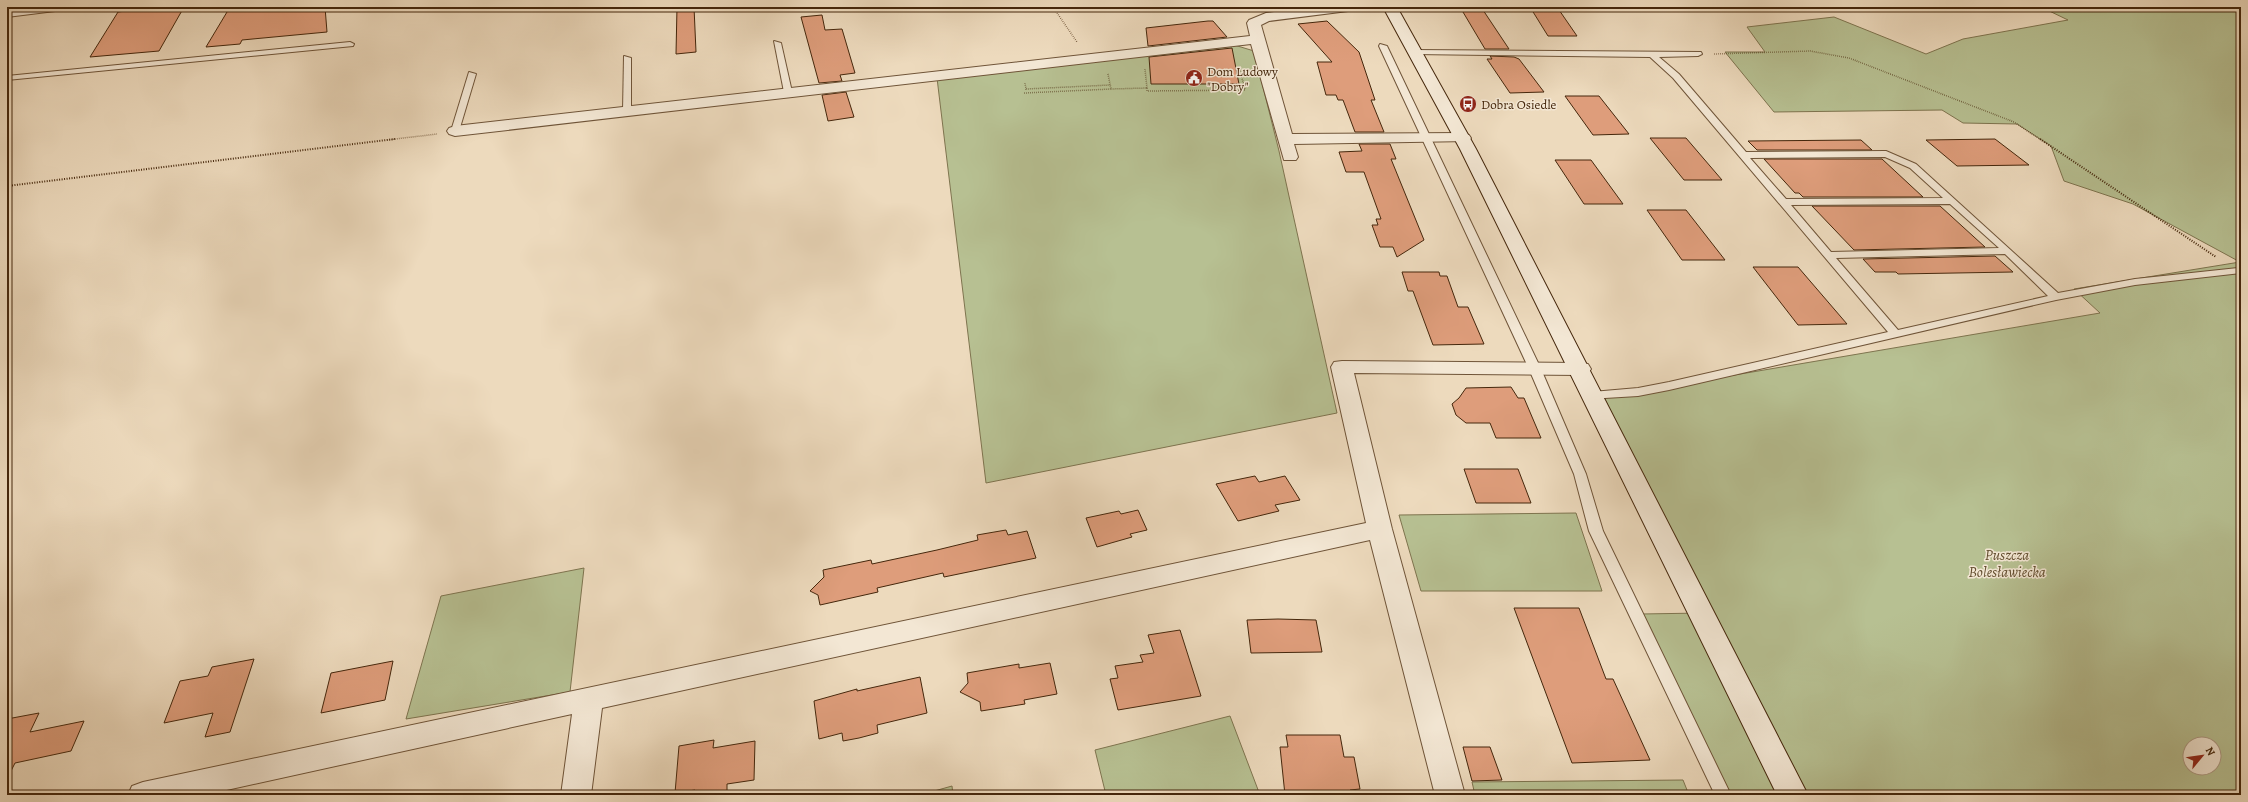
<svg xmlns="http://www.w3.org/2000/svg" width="2248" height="802" font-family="Alegreya,serif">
	<rect width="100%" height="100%" fill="#eddabd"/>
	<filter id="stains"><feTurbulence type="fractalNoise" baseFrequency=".005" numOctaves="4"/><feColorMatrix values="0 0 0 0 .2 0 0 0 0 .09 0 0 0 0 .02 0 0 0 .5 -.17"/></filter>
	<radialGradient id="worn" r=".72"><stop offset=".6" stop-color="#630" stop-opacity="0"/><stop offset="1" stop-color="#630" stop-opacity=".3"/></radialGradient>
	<g fill="#b7c092" stroke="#7e744f" fill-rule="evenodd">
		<path d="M2041,7H2241V795H1722L1641,614L1702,613L1593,399L2100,313L2074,289L2240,262L2133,204L2064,181L2051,146L2017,124L1963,123L1942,110L1774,112L1725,52H1765L1747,27L1834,17L1926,54L1963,39L2068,20ZM2190,744H2214V768H2190Z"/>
		<path d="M1231,44L1254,51L1279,151L1337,413L986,483L937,78Z"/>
		<path d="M1576,513L1602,591H1421L1399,515Z"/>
		<path d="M584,568L570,692L406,719L441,596Z"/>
		<path d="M1230,716L1260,795H1106L1095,750Z"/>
		<path d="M1683,780L1689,795H1475L1472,782Z"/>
		<path d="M952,786L953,795H920Z"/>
	</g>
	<g fill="#de9d7b" stroke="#45270c">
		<path d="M156,7H184L159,51L90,57L118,12Z"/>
		<path d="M230,7H325L327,32L242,40L240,44L206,47Z"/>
		<path d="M677,7H694L696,52L676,54Z"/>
		<path d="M1460,7H1481L1509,49H1485Z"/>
		<path d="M1530,7H1557L1577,36H1548Z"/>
		<path d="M822,15L825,30L842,29L855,73L840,75L842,81L819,83L801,17Z"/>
		<path d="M1208,21H1213L1227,37L1148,46L1146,28Z"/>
		<path d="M1327,21L1359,52L1375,100H1371L1384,132H1355L1343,100H1338L1336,95H1326L1317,62H1332L1298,24Z"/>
		<path d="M1232,48L1239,84H1151L1149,57Z"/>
		<path d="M1490,56L1514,57L1519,59L1544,92L1510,93L1487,59H1492Z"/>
		<path d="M846,92L854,117L828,121L822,95Z"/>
		<path d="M1565,96H1599L1629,134L1593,135Z"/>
		<path d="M1650,138H1686L1722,180H1684Z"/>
		<path d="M1995,139L2029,165L1957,166L1926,140Z"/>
		<path d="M1861,140L1872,150H1757L1748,141Z"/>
		<path d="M1359,144H1390L1396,159H1391L1424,240L1397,257L1393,247H1380L1372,225H1378L1376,219H1381L1364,172H1346L1339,152L1362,151Z"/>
		<path d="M1764,159H1882L1923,197H1803L1799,193H1795Z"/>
		<path d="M1555,160H1591L1623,204H1584Z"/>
		<path d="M1812,206H1940L1985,247L1854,250Z"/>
		<path d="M1647,210H1686L1725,260H1682Z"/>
		<path d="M1995,256L2013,272L1898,274L1896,272H1875L1863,259Z"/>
		<path d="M1753,267H1798L1847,324L1798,325Z"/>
		<path d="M1402,272H1439L1440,276H1447L1458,307H1468L1484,344L1433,345L1413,291H1408Z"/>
		<path d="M1511,387L1518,398H1524L1541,438H1496L1490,423H1466L1456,415L1452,404L1459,398L1466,388Z"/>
		<path d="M1464,469H1518L1531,503H1476Z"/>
		<path d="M1255,476L1259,482L1285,476L1300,500L1275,505L1279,511L1238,521L1216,484Z"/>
		<path d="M1138,510L1147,530L1130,534L1132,537L1097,547L1086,518L1119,511L1121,514Z"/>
		<path d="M1006,530L1008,535L1027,531L1036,558L944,577L943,573L877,588L878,592L820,605L818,595L810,591L824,577L823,570L871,560L872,564L937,550L978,540L977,535Z"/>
		<path d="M1514,608H1579L1606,679H1613L1650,760L1572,763Z"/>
		<path d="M1278,619L1316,620L1322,652L1251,653L1247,620Z"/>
		<path d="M1180,630L1201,696L1118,710L1110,679L1118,678L1115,666L1143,662L1140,655L1154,653L1148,635Z"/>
		<path d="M254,659L230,732L205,737L213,713L164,723L180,681L208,676L212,667Z"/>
		<path d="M393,661L385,700L321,713L331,673Z"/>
		<path d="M1050,663L1057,694L1024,700L1025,704L981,711L980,702L960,692L968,683L967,673L1019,664V668Z"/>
		<path d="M920,677L927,713L877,725L878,733L859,738L843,741L842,733L819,739L814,701L857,689V691Z"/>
		<path d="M39,713L30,732L84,721L71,751L15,763L7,779V719Z"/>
		<path d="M1286,735H1340L1344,757H1354L1360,789L1350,790L1351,795H1285L1280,747H1288Z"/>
		<path d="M714,740L713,748L755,741L754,780L727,784V795H695V790L675,793L679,746Z"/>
		<path d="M1463,747H1490L1502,780L1472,781Z"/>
	</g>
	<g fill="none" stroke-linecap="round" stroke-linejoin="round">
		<g stroke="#6f5438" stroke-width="2">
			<g id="service">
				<path d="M774,41L781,43L792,92L791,94L784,92Z"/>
				<path d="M350,42L354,44L353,46L7,80V76Z"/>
				<path d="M1380,44L1387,46L1541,369L1586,474L1603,531L1731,795H1715L1589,531L1574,474L1529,369L1379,46Z"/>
				<path d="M1411,50L1701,52L1702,54L1698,56L1659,57L1679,74L1746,152L1886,151L1916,164L2058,293L2135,279L2238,268L2241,269V273L2135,285L2056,300L1669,390L1638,396L1588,399L1586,396L1592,392L1638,388L1669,382L1888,332L1673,78L1650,57L1414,54L1410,52ZM1885,157L1910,168L1943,198L1786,199L1750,158ZM1950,204L1999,248L1831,252L1791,205ZM2005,254L2048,296L1898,330L1836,258Z"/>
				<path d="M624,56L631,58V111L627,114L623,111Z"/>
				<path d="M469,72L476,74L459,131L452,133L451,131Z"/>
			</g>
		</g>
		<g stroke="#6f5438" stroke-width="2">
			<g id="minor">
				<path d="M24,7H62L55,11L7,17V9Z"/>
				<path d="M1316,7H1355L1348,11L1269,21L1261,25L1292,134L1463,133L1469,135L1471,138L1469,141L1294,144L1298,157L1296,160H1284L1251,44L455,136L449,134L447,131L449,128L455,126L1250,36L1247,23L1249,20L1266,13Z"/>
				<path d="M1342,361L1580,363L1588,364L1591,369L1588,374L1580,375L1354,373L1392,529L1465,795H1435L1370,540L602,708L591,795H561L572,714L204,795H128L132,786L143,782L1366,523L1331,367L1334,362Z"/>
			</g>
		</g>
		<g stroke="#45270c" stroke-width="2">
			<path id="secondary" d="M1383,7H1397L1476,149L1808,795H1777L1460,149Z"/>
		</g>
		<g stroke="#45270c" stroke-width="1.5" stroke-dasharray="0.5 1.5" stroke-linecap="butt">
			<path d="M1077,7L1055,10L1077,42"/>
			<path d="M1714,54L1810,51L1849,58L2014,122L2041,140"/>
			<path d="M1108,74L1111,89L1147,88L1145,69"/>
			<path d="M1025,83L1026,89L1110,85"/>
			<path d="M1147,88V91L1245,90L1240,70H1244"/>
			<path d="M1024,93L1111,89"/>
			<path d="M387,140L437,134"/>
		</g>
		<g stroke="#45270c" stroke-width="2" stroke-dasharray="1 1.5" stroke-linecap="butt">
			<path d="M2040,139L2216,257"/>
			<path d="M7,186L395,139"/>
		</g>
		<use href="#service" fill="#f3e7d4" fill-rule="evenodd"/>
		<use href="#minor" fill="#f3e7d4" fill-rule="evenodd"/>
		<use href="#secondary" fill="#f3e7d4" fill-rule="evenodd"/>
	</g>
	<defs>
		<g id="civic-disc" transform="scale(0.9)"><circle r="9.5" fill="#8f2418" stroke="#f3e7d4"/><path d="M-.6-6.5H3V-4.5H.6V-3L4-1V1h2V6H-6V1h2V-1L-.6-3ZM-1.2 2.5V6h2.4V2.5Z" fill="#fff"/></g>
		<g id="bus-disc" transform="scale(0.9)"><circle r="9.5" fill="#8f2418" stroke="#f3e7d4"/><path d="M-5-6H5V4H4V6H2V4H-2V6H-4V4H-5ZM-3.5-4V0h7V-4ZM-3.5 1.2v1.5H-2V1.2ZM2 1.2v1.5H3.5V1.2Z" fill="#fff"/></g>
	</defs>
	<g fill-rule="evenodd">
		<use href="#civic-disc" x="1194" y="78"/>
		<use href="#bus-disc" x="1468" y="104"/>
	</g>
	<g text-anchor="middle" stroke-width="3" stroke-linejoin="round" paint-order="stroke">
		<g font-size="13" fill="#45270c" stroke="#f3e7d4" text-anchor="start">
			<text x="1207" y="76">Dom Ludowy<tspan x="1207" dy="15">"Dobry"</tspan></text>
			<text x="1481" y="109">Dobra Osiedle</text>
		</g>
		<g font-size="15" font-style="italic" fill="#624d2e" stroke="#f3e7d4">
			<text x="2007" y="560">Puszcza<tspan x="2007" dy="17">Bolesławiecka</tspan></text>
		</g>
	</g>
	<rect width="2248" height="802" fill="none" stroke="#eddabd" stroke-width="24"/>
	<rect x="8" y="8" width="2232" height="786" fill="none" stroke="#45270c" stroke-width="2"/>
	<rect x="12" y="12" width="2224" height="778" fill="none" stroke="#45270c"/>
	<g transform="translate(2202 756) rotate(61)"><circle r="19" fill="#f3e7d4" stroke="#ad9a84"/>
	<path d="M0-3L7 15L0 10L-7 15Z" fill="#8f2418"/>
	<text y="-6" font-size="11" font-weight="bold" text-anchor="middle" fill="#45270c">N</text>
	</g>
	<rect width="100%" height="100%" filter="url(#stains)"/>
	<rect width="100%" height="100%" fill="url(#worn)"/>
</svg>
